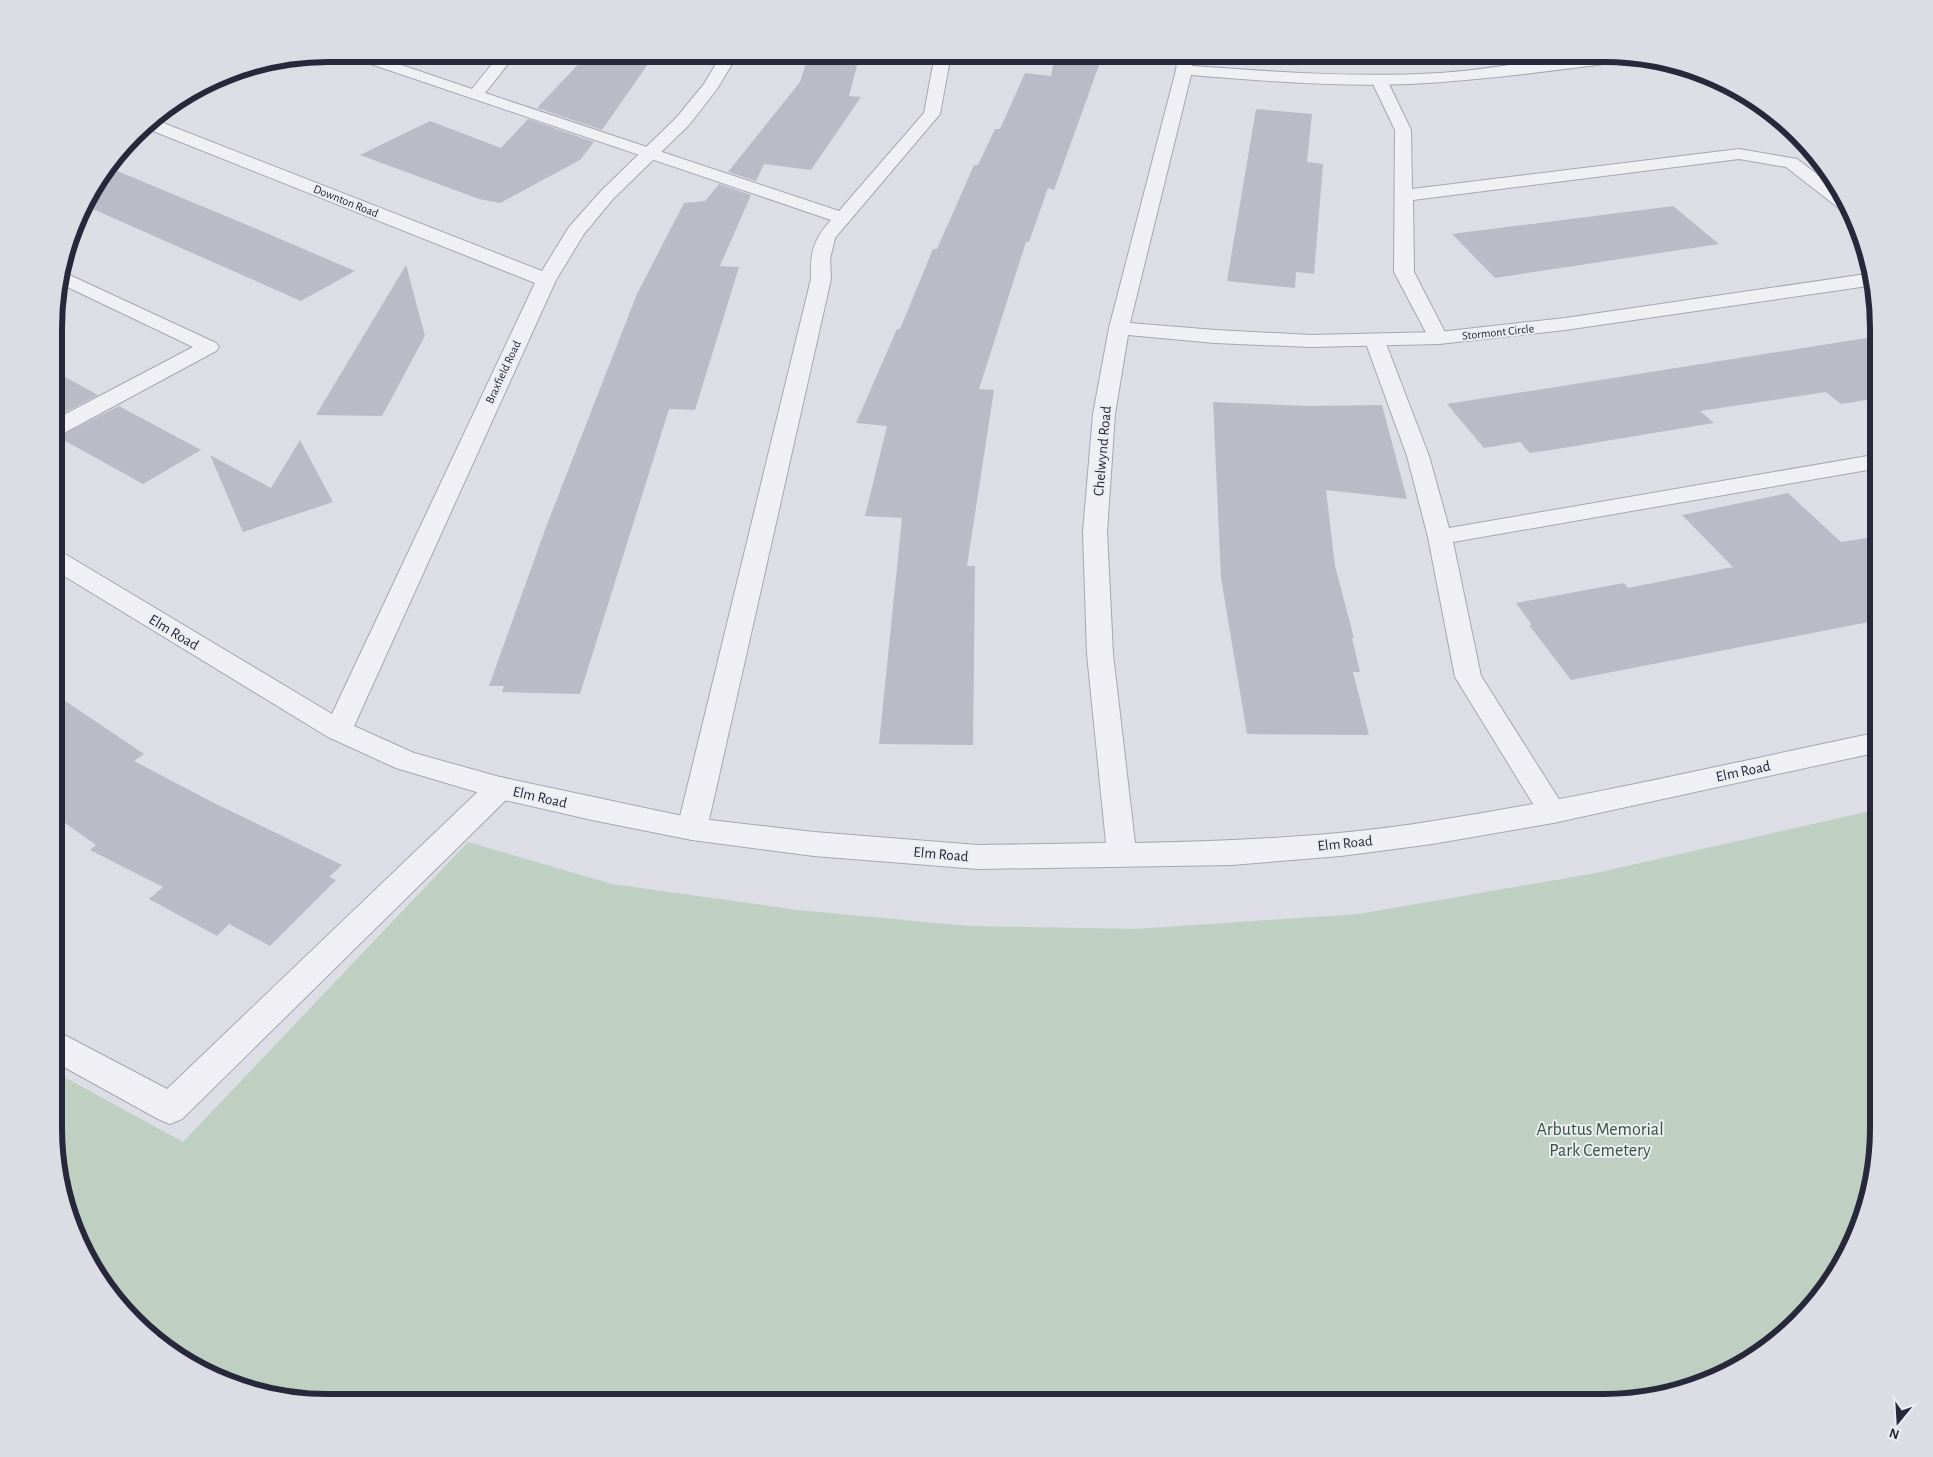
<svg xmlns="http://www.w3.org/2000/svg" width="1933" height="1457" font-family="'Alegreya Sans',sans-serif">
	<rect width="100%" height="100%" fill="#dddde6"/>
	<path fill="#bfcfc1" d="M1879,809V1146L1858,1234L1811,1309L1726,1375L1658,1398L1604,1403H311L224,1382L148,1335L82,1250L54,1146L55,1072L183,1142L468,842L612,884L797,910L968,926L1136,929L1359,914L1596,873Z"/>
	<g fill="#bbbbc8">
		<path d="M588,54H655L602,130L537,108Z"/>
		<path d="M809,54H860L849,96L861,97L811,170L764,164L756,181L728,172L800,82Z"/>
		<path d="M1055,54H1103L1054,190L1048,188L1029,242H1026L979,389L994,390L967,566H975L973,745L879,744L902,518L865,516L887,426L856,423L897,329H900L933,249H937L974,165H978L995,129H1000L1025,73L1051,76Z"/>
		<path d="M1256,109L1312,114L1307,162L1323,164L1314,274L1296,272L1295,288L1227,281Z"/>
		<path d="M528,119L594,142L580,160L500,203L479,199L360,155L430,121L501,148Z"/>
		<path d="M110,168L252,227L355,271L301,301L86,206L90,192Z"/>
		<path d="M719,184L751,195L720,266L739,267L695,410L669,409L580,694L502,692L504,686H489L546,527L637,294L684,203L705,201Z"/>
		<path d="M1673,206L1719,244L1495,278L1452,234Z"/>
		<path d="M406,265L425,336L382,416L316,415Z"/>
		<path d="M1879,336V398L1841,404L1826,392L1700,411L1714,423L1563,448L1530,453L1520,442L1484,448L1447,404Z"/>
		<path d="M56,372L98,395L56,417Z"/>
		<path d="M1213,402L1309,406L1382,405L1407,499L1326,490L1335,566L1354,638H1352L1360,672H1353L1369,735L1247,734L1221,578Z"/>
		<path d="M119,406L201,450L143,484L58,437Z"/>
		<path d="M300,440L333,502L243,532L210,455L271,488Z"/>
		<path d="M1788,493L1841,542L1879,536V620L1571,680L1529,625H1532L1516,603L1624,583L1628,588L1733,567L1682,515Z"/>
		<path d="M55,694L144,754L134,761L212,802L342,865L329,877L336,880L270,946L229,924L217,936L149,899L163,887L90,850L96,845L55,816Z"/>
	</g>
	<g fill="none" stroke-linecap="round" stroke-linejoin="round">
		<g stroke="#a7a7b3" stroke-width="2">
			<g id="lane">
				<path d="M347,54H369L472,89L500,54H516L485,93L839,211L924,113L935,54H951L940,114L835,238L830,259L831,279L707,829L702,837L692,840L682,837L677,829L811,279C810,253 813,240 831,220L350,57Z"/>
				<path d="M1379,75L1387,80L1411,130L1412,189L1739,149L1797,159L1838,190L1853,214L1845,213L1786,167L1739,159L1413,200L1414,272L1448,338L1445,342L1438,344L1431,342L1394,272L1395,130L1371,80Z"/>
				<path d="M63,272L216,343L219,347L216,351L64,433L56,435V419L193,347L59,283Z"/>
				<path d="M1375,335L1382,337L1385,341L1429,456L1449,528L1879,454V468L1453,542L1481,676L1567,812L1563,820L1553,823L1543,820L1455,677L1428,537L1407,456L1365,341L1368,337Z"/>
				<path d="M500,777L510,780L514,788L510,796L182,1119L170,1124L158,1119L55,1062V1030L167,1089L490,780Z"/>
			</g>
		</g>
		<g stroke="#a7a7b3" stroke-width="2">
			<path id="street" d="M722,54H738L717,89L689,125L613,199L584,234L556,280L354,726L414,753L500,777L692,818L814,832L978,845L1106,843L1087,654L1083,532L1093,414L1109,328L1176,70L1178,54H1194L1192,66C1275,72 1357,78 1440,73C1500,69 1562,54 1622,54L1636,58L1629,61C1556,70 1484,80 1410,84C1337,87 1264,81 1191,75L1130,323L1215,330L1311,335L1439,332L1565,318L1873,273L1875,285L1565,330L1439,344L1311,347L1215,343L1128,335L1115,414L1107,532L1113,654L1135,843C1235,841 1335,837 1433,821C1583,798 1731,763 1879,732V752L1553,823L1432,844L1341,856L1231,865L978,869L814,856L692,840L592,820L500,799L396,768L328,737L56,571V552L65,554L332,714L535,283L143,127L153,119L542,271L569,227L601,191L677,117L704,84Z"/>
		</g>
		<use href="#lane" fill="#efeff4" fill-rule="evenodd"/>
		<use href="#street" fill="#efeff4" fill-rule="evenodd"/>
	</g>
	<g text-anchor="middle" stroke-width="4" stroke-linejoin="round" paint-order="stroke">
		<g font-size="12" fill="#28283b" stroke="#ececf3">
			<text transform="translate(346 201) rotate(22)" y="4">Downton Road</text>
			<text transform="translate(1498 332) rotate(-6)" y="4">Stormont Circle</text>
			<text transform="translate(503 372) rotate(-65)" y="4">Braxfield Road</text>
		</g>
		<g font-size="15" fill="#28283b" stroke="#ececf3">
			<text transform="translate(1102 451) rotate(-85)" y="5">Chelwynd Road</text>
			<text transform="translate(174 632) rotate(31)" y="5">Elm Road</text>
			<text transform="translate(1743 771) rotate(-12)" y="5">Elm Road</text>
			<text transform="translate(540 797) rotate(13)" y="5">Elm Road</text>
			<text transform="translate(1345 843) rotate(-6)" y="5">Elm Road</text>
			<text transform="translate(941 854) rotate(5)" y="5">Elm Road</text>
		</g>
		<g font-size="18" fill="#36553c" stroke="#ececf3">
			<text x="1600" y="1135">Arbutus Memorial<tspan x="1600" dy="21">Park Cemetery</tspan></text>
		</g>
	</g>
	<path d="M0 0H1933V1457H0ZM328 62H1604A266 266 0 0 1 1870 328V1128A266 266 0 0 1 1604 1394H328A266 266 0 0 1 62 1128V328A266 266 0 0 1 328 62Z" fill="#dcdce4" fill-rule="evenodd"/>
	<path fill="none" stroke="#28283b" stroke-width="6" d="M328 62H1604A266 266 0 0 1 1870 328V1128A266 266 0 0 1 1604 1394H328A266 266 0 0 1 62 1128V328A266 266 0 0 1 328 62Z"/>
	<g transform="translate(1898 1422) rotate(198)" stroke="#ececf3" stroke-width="4" paint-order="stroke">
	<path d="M0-4L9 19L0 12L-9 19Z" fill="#28283b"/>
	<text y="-8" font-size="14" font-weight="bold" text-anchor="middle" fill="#28283b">N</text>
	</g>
</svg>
